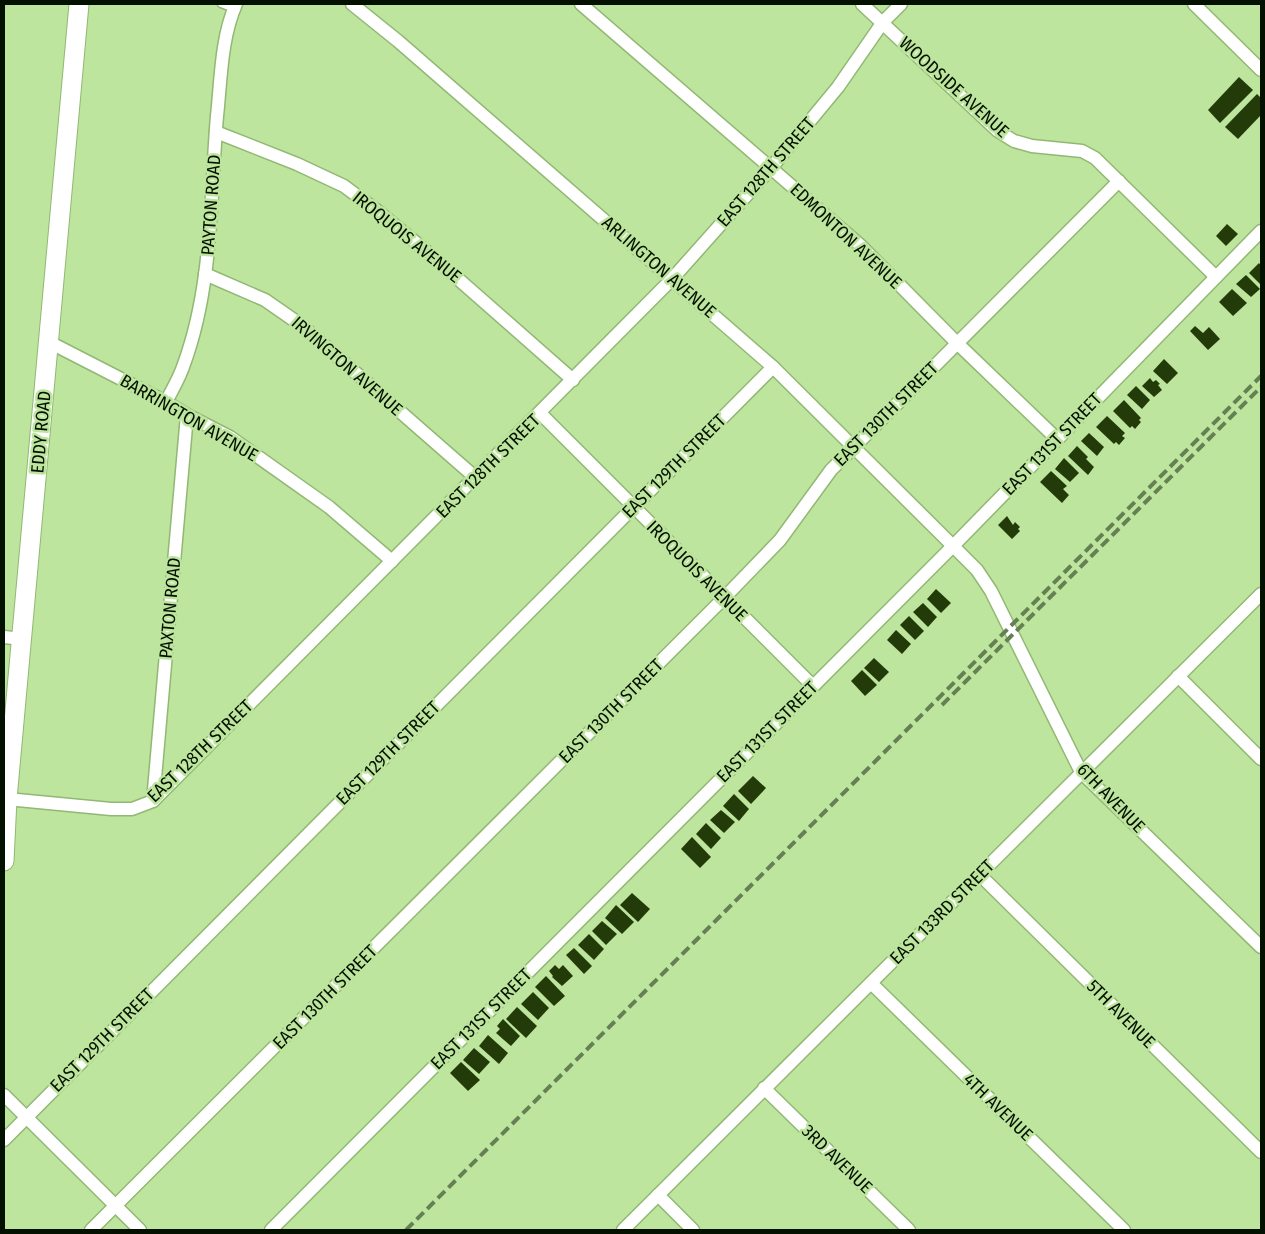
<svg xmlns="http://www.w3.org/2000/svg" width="1265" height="1234" font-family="'Fira Sans Condensed',sans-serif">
	<rect width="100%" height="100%" fill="#bde59e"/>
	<g fill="#233b09">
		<path d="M1239,77L1253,90L1220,123L1208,110Z"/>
		<path d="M1257,94L1261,98V115L1238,139L1225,127Z"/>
		<path d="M1227,224L1238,234L1226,246L1216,236Z"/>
		<path d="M1259,263L1261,266V285L1249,273Z"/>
		<path d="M1246,275L1260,289L1251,297L1236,284Z"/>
		<path d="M1232,289L1247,303L1233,316L1219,302Z"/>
		<path d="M1195,326L1203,333L1209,327L1220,339L1208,350L1190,331Z"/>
		<path d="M1164,359L1178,373L1167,384L1153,371Z"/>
		<path d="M1150,378L1153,382L1156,380L1160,384L1158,385L1162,390L1154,397L1142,386Z"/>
		<path d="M1136,386L1150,400L1142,409L1127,395Z"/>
		<path d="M1124,400L1141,418L1139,420L1141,422L1135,429L1132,426L1130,428L1113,411Z"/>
		<path d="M1107,416L1125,433L1122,436L1125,438L1119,445L1116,442L1114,444L1096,427Z"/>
		<path d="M1089,433L1104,447L1097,456L1081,441Z"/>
		<path d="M1077,446L1088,457L1086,459L1094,467L1088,475L1068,456Z"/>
		<path d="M1064,458L1079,473L1070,482L1055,469Z"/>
		<path d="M1051,471L1067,486L1063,489L1069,495L1062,503L1040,482Z"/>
		<path d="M1007,516L1013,525L1015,522L1020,527L1018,529L1020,531L1012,539L998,525Z"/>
		<path d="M936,589L951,603L941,613L927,599Z"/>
		<path d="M923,603L937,617L928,627L913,612Z"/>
		<path d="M909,616L924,631L915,640L900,625Z"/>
		<path d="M896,630L911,644L902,654L887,640Z"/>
		<path d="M874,658L889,672L879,682L864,668Z"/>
		<path d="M862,670L877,685L865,696L851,681Z"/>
		<path d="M753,776L766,788L751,804L738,791Z"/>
		<path d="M734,794L749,809L739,821L723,806Z"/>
		<path d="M721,810L735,822L724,833L710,820Z"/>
		<path d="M706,823L721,838L711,849L696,834Z"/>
		<path d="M692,837L711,857L700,868L681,849Z"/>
		<path d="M632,893L650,909L638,922L620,905Z"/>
		<path d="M616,905L634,922L622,934L605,918Z"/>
		<path d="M602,921L617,934L606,945L592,931Z"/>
		<path d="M589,934L604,949L594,960L578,945Z"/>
		<path d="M574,948L592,966L584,974L566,955Z"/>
		<path d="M555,965L559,969L563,965L573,976L562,986L552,977L553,976L549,971Z"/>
		<path d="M546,976L565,996L554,1006L535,987Z"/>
		<path d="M533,992L549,1008L538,1020L521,1004Z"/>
		<path d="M517,1007L537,1026L526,1038L506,1019Z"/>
		<path d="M503,1019L520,1036L511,1046L496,1033L500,1029L497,1026Z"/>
		<path d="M488,1035L508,1053L499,1064L479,1046Z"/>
		<path d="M474,1048L490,1062L479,1074L463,1060Z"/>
		<path d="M461,1062L480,1080L468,1091L450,1073Z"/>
	</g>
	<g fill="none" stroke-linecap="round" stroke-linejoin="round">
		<g stroke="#92b874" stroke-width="9">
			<path id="lane" d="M221,4L234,9"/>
		</g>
		<g stroke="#92b874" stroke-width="15">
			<g id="street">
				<path d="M352,4L398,41L773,367L953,546L977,570L991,591L1081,772L1261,947"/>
				<path d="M581,4L861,246L957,343L1057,439"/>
				<path d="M862,4L998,131L1014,141L1032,146L1082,151L1095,158L1216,277"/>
				<path d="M1194,4L1261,70"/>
				<path d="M216,132L297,164L344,186L380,213L432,256L573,380"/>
				<path d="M205,274L265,300L301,325L476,478"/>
				<path d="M49,342L166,402L187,415L230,437L329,507L392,561"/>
				<path d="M166,402C172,390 180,377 184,364C213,285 210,198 217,116C221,79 221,38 236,4"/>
				<path d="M540,413L813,686"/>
				<path d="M4,637L22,639"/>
				<path d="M1178,676L1261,759"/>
				<path d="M7,799L111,809H132L153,801L672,279L771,168L838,87L883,22L901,4"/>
				<path d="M153,801L187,415"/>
				<path d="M980,875L1261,1152"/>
				<path d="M871,983L1124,1230"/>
				<path d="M764,1088L909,1230"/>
				<path d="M4,1095L140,1230"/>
				<path d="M4,1140L773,367"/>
				<path d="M658,1195L693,1230"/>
				<path d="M91,1230L724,598L780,540L831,470L1119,181"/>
				<path d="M271,1230L953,546L1261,231"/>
				<path d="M623,1230L1261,594"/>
			</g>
		</g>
		<g stroke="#92b874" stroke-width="21">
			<path id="secondary" d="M4,861L7,799L79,4"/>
		</g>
		<use href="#lane" stroke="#fff" stroke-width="6"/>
		<use href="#street" stroke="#fff" stroke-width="12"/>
		<use href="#secondary" stroke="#fff" stroke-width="19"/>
		<g stroke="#658053" stroke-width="4" stroke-dasharray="10 5" stroke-linecap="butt">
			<path d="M942,705L1261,387"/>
			<path d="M406,1230L1261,376"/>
		</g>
	</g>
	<g text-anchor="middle" stroke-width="5" stroke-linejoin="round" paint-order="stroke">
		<g font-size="18" fill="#051100" stroke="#bde59e">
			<text transform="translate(954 87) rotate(42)" y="6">WOODSIDE AVENUE</text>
			<text transform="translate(766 172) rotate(-49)" y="6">EAST 128TH STREET</text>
			<text transform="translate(211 205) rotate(-86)" y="6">PAYTON ROAD</text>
			<text transform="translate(846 236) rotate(43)" y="6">EDMONTON AVENUE</text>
			<text transform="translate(407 237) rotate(39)" y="6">IROQUOIS AVENUE</text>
			<text transform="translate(659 267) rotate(41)" y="6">ARLINGTON AVENUE</text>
			<text transform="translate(347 366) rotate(41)" y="6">IRVINGTON AVENUE</text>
			<text transform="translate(886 414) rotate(-45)" y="6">EAST 130TH STREET</text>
			<text transform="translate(189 418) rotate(30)" y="6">BARRINGTON AVENUE</text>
			<text transform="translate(41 432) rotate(-85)" y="6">EDDY ROAD</text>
			<text transform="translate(1052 444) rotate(-46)" y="6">EAST 131ST STREET</text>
			<text transform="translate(488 466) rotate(-45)" y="6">EAST 128TH STREET</text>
			<text transform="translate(674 466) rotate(-45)" y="6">EAST 129TH STREET</text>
			<text transform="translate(697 571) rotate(45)" y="6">IROQUOIS AVENUE</text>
			<text transform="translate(170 608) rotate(-85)" y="6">PAXTON ROAD</text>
			<text transform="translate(611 711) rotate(-45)" y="6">EAST 130TH STREET</text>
			<text transform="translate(767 732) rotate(-45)" y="6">EAST 131ST STREET</text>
			<text transform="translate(200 751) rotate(-44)" y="6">EAST 128TH STREET</text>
			<text transform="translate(388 753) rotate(-45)" y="6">EAST 129TH STREET</text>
			<text transform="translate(1111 798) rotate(46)" y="6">6TH AVENUE</text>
			<text transform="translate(942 912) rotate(-45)" y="6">EAST 133RD STREET</text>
			<text transform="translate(325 997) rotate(-45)" y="6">EAST 130TH STREET</text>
			<text transform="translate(1121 1014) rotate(45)" y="6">5TH AVENUE</text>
			<text transform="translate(481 1019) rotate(-45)" y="6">EAST 131ST STREET</text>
			<text transform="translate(102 1040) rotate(-45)" y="6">EAST 129TH STREET</text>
			<text transform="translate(998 1107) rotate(44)" y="6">4TH AVENUE</text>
			<text transform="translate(837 1159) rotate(44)" y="6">3RD AVENUE</text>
		</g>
	</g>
	<rect width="1265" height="1234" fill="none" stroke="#051100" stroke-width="10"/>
</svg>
